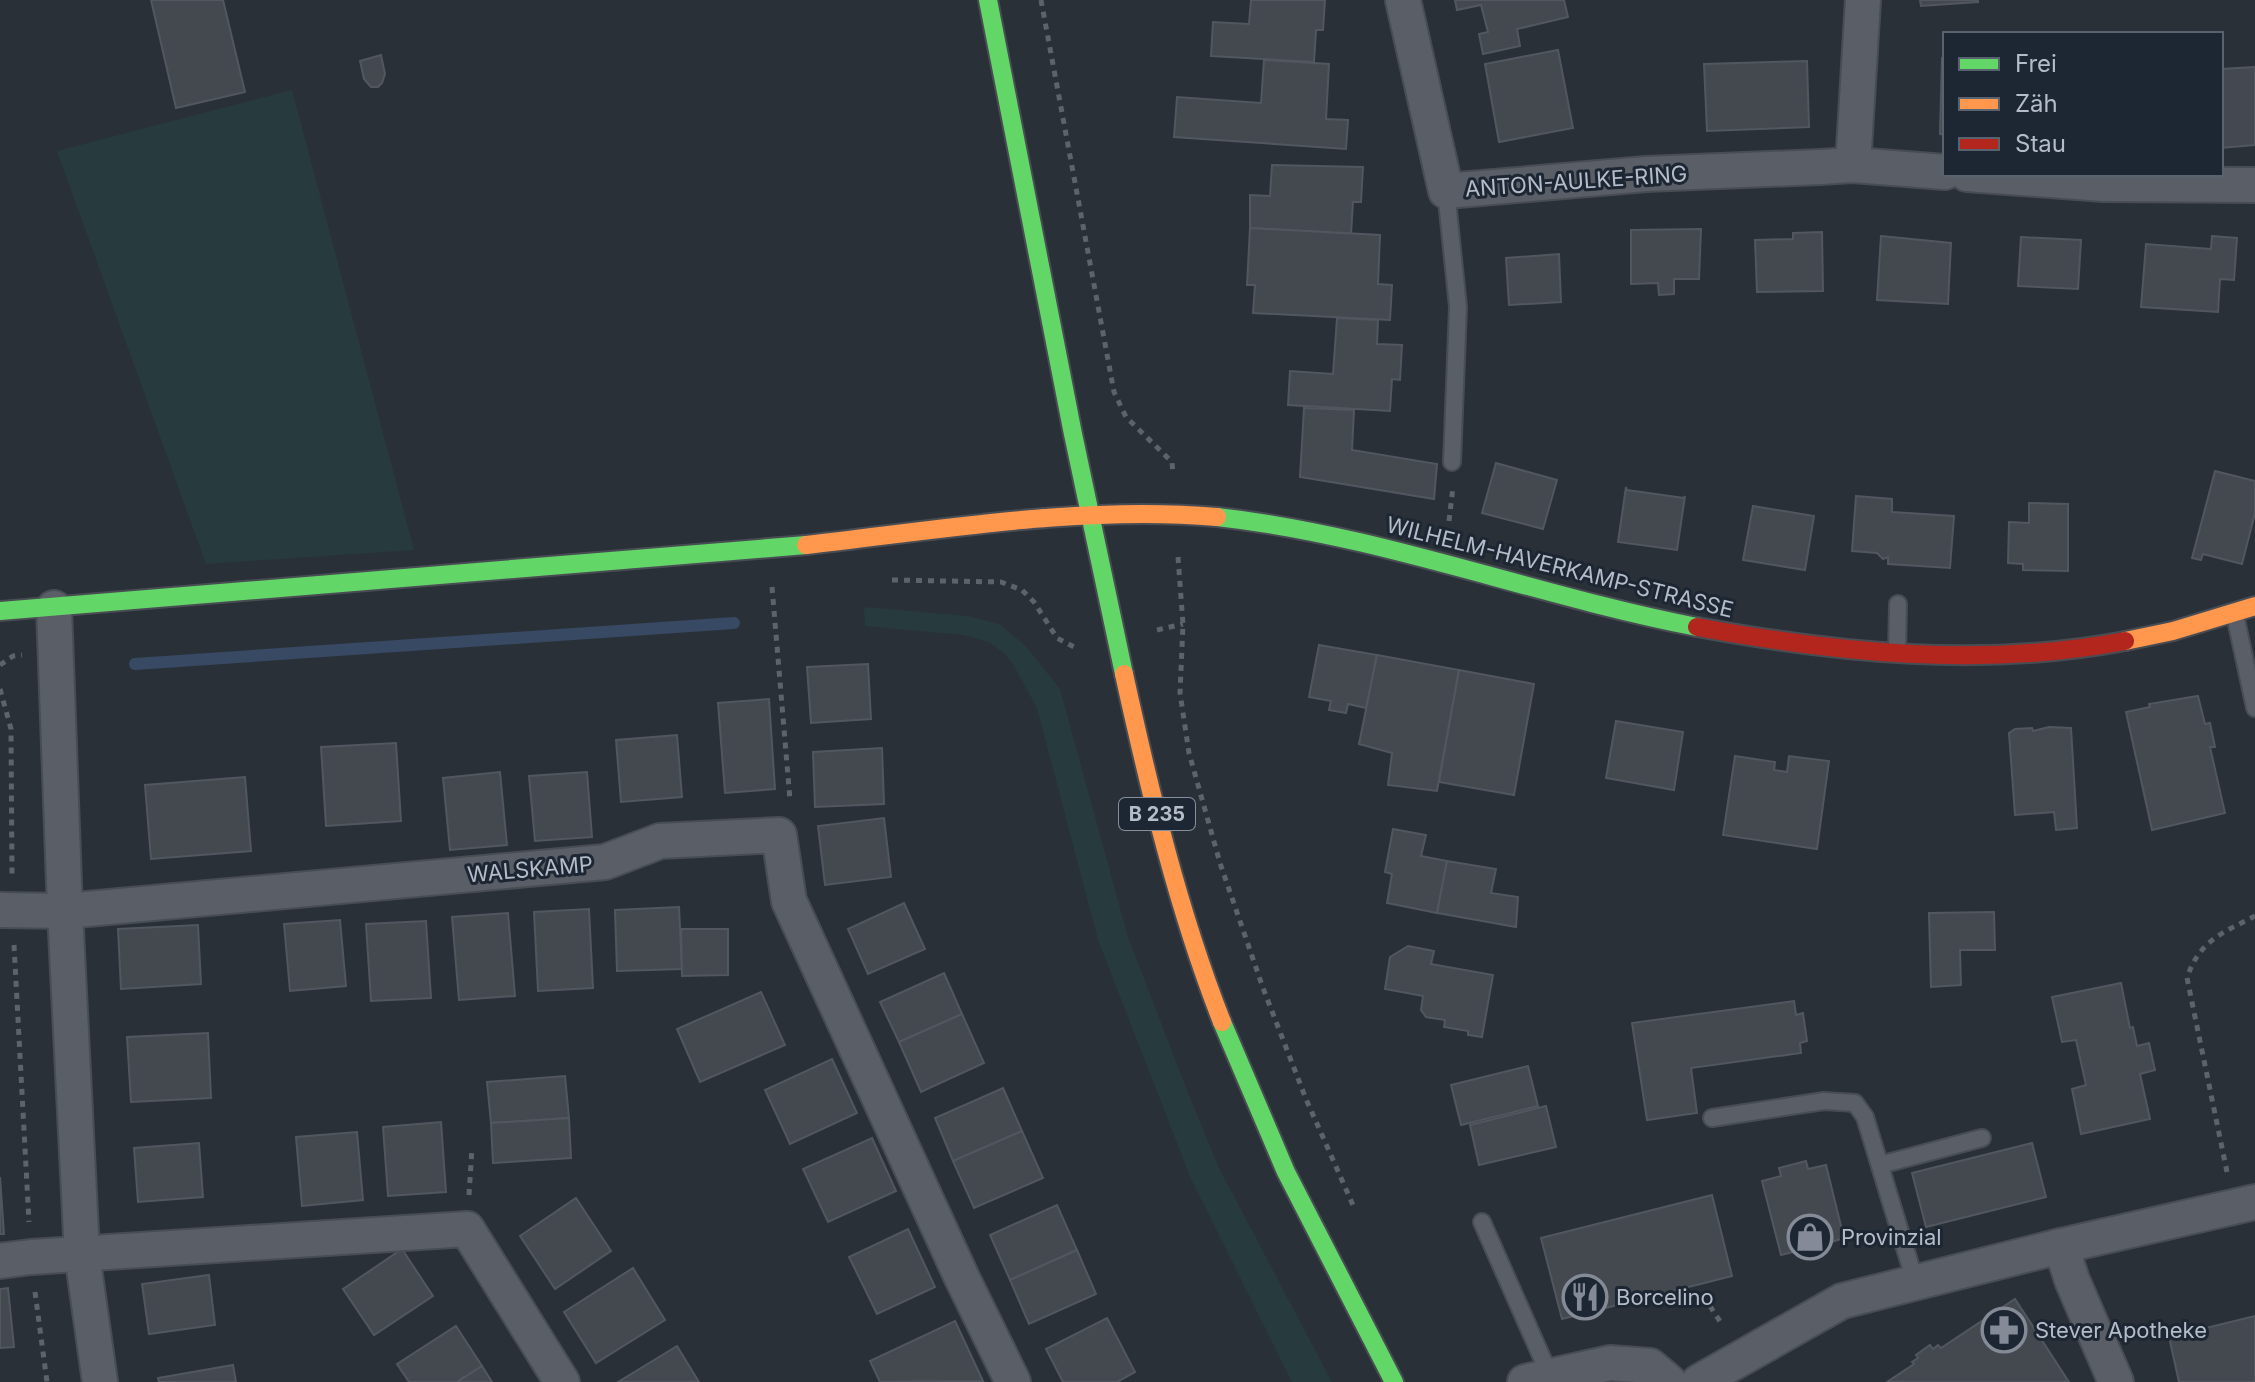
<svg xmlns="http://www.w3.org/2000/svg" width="2255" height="1382" font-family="Inter,sans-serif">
	<rect width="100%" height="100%" fill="#2a3038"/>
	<g fill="#273a3e">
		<path d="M292,90L414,550L206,564L57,151Z"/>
		<path d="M864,607L968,616L999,624L1025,645L1060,689L1128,937L1190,1098L1219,1168L1332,1382H1292L1191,1179L1098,940L1037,708L1014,666L1005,654L989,642L964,635L865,626Z"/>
	</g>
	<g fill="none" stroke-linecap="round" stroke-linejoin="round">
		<path stroke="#384963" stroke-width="12" d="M135,664L734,623"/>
	</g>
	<g fill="#444950" stroke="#52575f" stroke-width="2">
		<path d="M151,0H223L245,92L176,108Z"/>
		<path d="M1251,0H1325L1323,30H1316L1314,62L1211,56L1213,22L1249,24Z"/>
		<path d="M1455,0H1564L1568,17L1517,29L1520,46L1483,54L1479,34L1488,32L1481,5L1457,10Z"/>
		<path d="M1920,0H1978V2L1921,6Z"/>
		<path d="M1558,50L1573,128L1499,142L1485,64Z"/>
		<path d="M381,55L385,74L382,83L378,87H371L364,79L360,61Z"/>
		<path d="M1942,58H1945V135L1940,134Z"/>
		<path d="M1264,60L1329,64L1326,119L1348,120L1346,149L1174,137L1177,97L1261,103Z"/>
		<path d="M1807,61L1809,127L1707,131L1704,64Z"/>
		<path d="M2255,67V145L2221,148V69Z"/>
		<path d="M1272,165L1363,167L1361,202H1353L1351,234L1250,228V195L1270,196Z"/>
		<path d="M1250,228L1380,235L1378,284L1392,285L1390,320L1253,313L1255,285H1247Z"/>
		<path d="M1701,229L1699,279H1674V294L1659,295L1658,283L1631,284V230Z"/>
		<path d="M1822,232L1823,291L1757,292L1755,240L1793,239V233Z"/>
		<path d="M1881,236L1951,243L1948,304L1877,300Z"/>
		<path d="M2212,236L2237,238L2234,280L2220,279L2218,312L2141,307L2146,244L2211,249Z"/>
		<path d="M2021,237L2081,240L2078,289L2018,286Z"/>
		<path d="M1559,254L1561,302L1509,305L1506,258Z"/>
		<path d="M1337,318L1378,320L1377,344L1402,345L1400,380L1392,379L1390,411L1288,405L1290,371L1333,374Z"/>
		<path d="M1304,408L1354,410L1352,450L1437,464L1434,499L1300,477Z"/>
		<path d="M1496,463L1557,480L1543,529L1482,513Z"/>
		<path d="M2215,471L2255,481V513L2242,564L2203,554L2201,560L2192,558Z"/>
		<path d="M1626,487L1627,490L1684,498L1685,496L1677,550L1618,542Z"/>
		<path d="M1856,496L1892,499V512L1954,516L1950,568L1888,564V557L1883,559L1877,553L1852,551Z"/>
		<path d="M2029,503L2068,504V571L2023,570V564L2008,563L2009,522L2029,523Z"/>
		<path d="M1753,506L1814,516L1805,570L1743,560Z"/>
		<path d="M1319,645L1377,655L1366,708L1348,704L1346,713L1329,710L1331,701L1309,697Z"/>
		<path d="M1377,655L1459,670L1437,791L1388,785L1392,753L1359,744Z"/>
		<path d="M868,664L871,719L811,723L807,667Z"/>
		<path d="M1459,670L1534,684L1514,795L1439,782Z"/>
		<path d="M2198,696L2205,724L2210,723L2215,747H2210L2225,813L2152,830L2126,712L2150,707L2149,704Z"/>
		<path d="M769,699L775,789L725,793L718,703Z"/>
		<path d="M1616,721L1683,732L1674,790L1606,778Z"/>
		<path d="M2049,727L2071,728L2077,828L2056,830L2054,812L2015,815L2009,733L2015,729L2032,728L2033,731Z"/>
		<path d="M677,735L682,797L621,802L616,740Z"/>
		<path d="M396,743L401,821L326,826L321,747Z"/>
		<path d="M882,748L884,804L815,807L813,752Z"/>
		<path d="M1735,756L1775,762L1774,770L1787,772L1789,756L1829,761L1817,849L1723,835Z"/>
		<path d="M500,772L507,845L450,850L443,778Z"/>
		<path d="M587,772L592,837L535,841L529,776Z"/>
		<path d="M245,777L251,851L151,859L145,785Z"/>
		<path d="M884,818L891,877L825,885L818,826Z"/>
		<path d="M1393,829L1426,835L1421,856L1447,861L1437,913L1387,903L1392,874L1385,872Z"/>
		<path d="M1447,861L1496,869L1491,893L1518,897L1516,927L1437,913Z"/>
		<path d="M904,903L925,949L868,974L848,929Z"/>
		<path d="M679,907L682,969L617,971L615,910Z"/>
		<path d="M589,909L593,988L538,991L534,912Z"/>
		<path d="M1994,912L1995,950H1960L1961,985L1931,987L1929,913Z"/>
		<path d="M508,913L515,996L459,1000L452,917Z"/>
		<path d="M340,920L346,986L290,991L284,924Z"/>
		<path d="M426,921L431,998L371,1001L366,924Z"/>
		<path d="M198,925L201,984L121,989L118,929Z"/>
		<path d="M681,929H728V975L682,976Z"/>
		<path d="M1408,946L1434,951L1431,964L1493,975L1482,1037L1468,1035V1031L1444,1027L1445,1020L1426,1017L1421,1010L1423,996L1385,989L1390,957Z"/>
		<path d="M944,973L962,1014L899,1042L880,1002Z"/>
		<path d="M2121,983L2130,1028L2133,1027L2137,1046L2149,1043L2155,1070L2140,1074L2150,1119L2081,1134L2072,1089L2086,1085L2076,1040L2062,1042L2052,997Z"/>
		<path d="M761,992L785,1045L700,1082L677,1029Z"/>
		<path d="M1794,1001L1796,1015L1803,1013L1807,1041L1800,1043L1801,1053L1691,1068L1697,1113L1647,1120L1632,1023Z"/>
		<path d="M962,1014L984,1063L921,1092L899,1042Z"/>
		<path d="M208,1033L211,1098L131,1102L127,1037Z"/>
		<path d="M832,1059L857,1113L790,1144L765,1090Z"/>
		<path d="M1528,1066L1538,1106L1461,1125L1451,1085Z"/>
		<path d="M565,1076L569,1118L491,1123L487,1082Z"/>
		<path d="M1003,1088L1022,1131L953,1161L935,1118Z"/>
		<path d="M1546,1106L1556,1147L1479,1165L1470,1125Z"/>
		<path d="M569,1118L571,1158L493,1163L491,1123Z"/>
		<path d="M441,1122L446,1192L388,1196L383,1127Z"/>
		<path d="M1022,1131L1043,1178L974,1208L953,1161Z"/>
		<path d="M357,1132L363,1200L302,1206L296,1137Z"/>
		<path d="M872,1138L896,1191L828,1222L803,1169Z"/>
		<path d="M199,1143L203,1197L138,1202L134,1148Z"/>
		<path d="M2032,1143L2046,1197L1926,1227L1912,1173Z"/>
		<path d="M1806,1161L1808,1169L1826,1165L1844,1238L1825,1244L1827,1252L1803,1258L1801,1250L1781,1255L1762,1181L1781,1176L1779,1168Z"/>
		<path d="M0,1177L4,1234H0Z"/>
		<path d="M1712,1195L1732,1276L1562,1319L1541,1238Z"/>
		<path d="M576,1198L611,1251L555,1289L520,1236Z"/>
		<path d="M1057,1205L1077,1250L1010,1280L990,1235Z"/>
		<path d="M908,1229L935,1287L877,1314L849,1257Z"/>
		<path d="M402,1249L433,1296L374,1335L343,1289Z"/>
		<path d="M1077,1250L1096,1294L1029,1324L1010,1280Z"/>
		<path d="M633,1268L665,1320L596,1363L564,1312Z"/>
		<path d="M209,1275L215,1325L149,1334L142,1284Z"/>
		<path d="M8,1288L14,1347L0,1348V1289Z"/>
		<path d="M2015,1299L2069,1382H1887L1914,1364L1912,1362L1918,1358L1916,1355L1930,1345L1933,1349L1938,1345L1941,1348Z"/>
		<path d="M2255,1316V1382H2179L2169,1337Z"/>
		<path d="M1107,1318L1135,1372L1117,1382H1063L1046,1349Z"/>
		<path d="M955,1321L983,1381L880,1382L870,1361Z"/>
		<path d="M456,1326L482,1366L457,1382H409L397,1364Z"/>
		<path d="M677,1346L699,1382H618Z"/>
		<path d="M233,1365L236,1382H159L158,1378Z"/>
		<path d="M482,1366L492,1382H457Z"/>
	</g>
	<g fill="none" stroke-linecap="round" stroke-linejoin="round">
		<g stroke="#484c53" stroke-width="20">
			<g id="lane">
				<path d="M1446,191L1458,307L1452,462"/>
				<path d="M2235,615L2255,708"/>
				<path d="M1897,653L1898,604"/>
				<path d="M1712,1118L1824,1101L1855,1103L1865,1117L1915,1281"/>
				<path d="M1880,1165L1982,1138"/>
				<path d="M1482,1222L1550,1376"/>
			</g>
		</g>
		<g stroke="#484c53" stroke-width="38">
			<g id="street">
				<path d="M1403,0L1446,191L1646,174L1820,167L1853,165L1945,172"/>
				<path d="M1853,165L1863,0"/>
				<path d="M1967,174L2104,184L2255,185"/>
				<path d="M54,608L65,911L82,1254L100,1382"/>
				<path d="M0,910L65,911L605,862L660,841L779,835L789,901L962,1278L1013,1382"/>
				<path d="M2061,1246L2072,1280L2116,1382"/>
				<path d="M0,1261L31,1257L467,1229L562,1382"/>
				<path d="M1525,1382L1610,1363L1650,1366L1669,1382"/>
				<path d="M1699,1382L1842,1301L2061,1246L2255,1202"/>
			</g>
		</g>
		<g stroke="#484c53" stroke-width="22">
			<g id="fast">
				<path d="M988,0L1073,434L1124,674"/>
				<path d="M1217,517C1381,535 1536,596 1697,627"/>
				<path d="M0,611L806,545"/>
				<path d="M1222,1022L1286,1172L1394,1382"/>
			</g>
		</g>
		<g stroke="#484c53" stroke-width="22">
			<g id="slow">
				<path d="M806,545C939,530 1084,505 1217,517"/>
				<path d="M2125,641L2173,631L2255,606"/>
				<path d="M1124,674C1150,792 1178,910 1222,1022"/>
			</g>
		</g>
		<g stroke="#484c53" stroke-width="22">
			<path id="jam" d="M1697,627C1838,653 1983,668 2125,641"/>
		</g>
		<g stroke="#5d636a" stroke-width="5" stroke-dasharray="6 6" stroke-linecap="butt">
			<path d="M1041,0L1114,392L1126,417L1172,462L1173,475"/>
			<path d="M1449,521L1453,487"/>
			<path d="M1178,557L1183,624L1180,693L1189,753L1220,863L1263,988L1306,1099L1353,1205"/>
			<path d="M892,580L1001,582L1022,590L1034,602L1057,638L1074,647"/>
			<path d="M772,587L790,800"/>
			<path d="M1157,630L1183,624"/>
			<path d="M0,665L13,656L22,655"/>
			<path d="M0,689L11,729L12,875"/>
			<path d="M14,945L29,1222"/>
			<path d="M2227,1172L2187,978C2199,941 2222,933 2255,916"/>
			<path d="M469,1195L472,1148"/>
			<path d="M35,1292L47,1382"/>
			<path d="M1710,1306L1723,1326"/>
		</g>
		<use href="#lane" stroke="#5a5e66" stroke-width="16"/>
		<use href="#street" stroke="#5a5e66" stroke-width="34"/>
		<use href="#fast" stroke="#63d668" stroke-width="18"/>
		<use href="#slow" stroke="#ff974d" stroke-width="18"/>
		<use href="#jam" stroke="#b3261e" stroke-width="18"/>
	</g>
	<defs>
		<g id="shop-ring" transform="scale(2.3)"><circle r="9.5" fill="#1d2633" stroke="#848b96" stroke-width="1.5"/><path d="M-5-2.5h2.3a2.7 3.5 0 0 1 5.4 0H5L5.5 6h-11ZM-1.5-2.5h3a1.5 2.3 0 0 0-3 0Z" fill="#848b96"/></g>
		<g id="restaurant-ring" transform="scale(2.3)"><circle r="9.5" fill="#1d2633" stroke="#848b96" stroke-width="1.5"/><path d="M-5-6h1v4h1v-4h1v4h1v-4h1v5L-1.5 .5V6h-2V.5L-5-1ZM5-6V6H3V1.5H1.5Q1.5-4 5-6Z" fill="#848b96"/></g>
		<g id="pharmacy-ring" transform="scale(2.3)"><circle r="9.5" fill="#1d2633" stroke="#848b96" stroke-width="1.5"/><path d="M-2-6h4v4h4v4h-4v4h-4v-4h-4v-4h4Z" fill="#848b96"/></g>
	</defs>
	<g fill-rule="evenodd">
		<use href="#shop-ring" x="1810" y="1237"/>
		<use href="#restaurant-ring" x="1585" y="1297"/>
		<use href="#pharmacy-ring" x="2004" y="1330"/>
	</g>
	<g text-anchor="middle" stroke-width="6" stroke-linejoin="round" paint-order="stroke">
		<rect fill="#1d2633" stroke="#878f9c" stroke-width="2" x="1119" y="798" width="76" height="32" rx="6"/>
		<g font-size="20" font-weight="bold" fill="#b4bcc9">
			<text x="1157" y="821">B 235</text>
		</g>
		<g font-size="22" fill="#b4bcc9" stroke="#1d2633">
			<text transform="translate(1576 181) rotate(-4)" y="8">ANTON-AULKE-RING</text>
			<text transform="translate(1560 567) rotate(14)" y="8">WILHELM-HAVERKAMP-STRASSE</text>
			<text transform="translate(530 869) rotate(-5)" y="8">WALSKAMP</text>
		</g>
		<g font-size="22" fill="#b4bcc9" stroke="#1d2633" text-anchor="start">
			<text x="1841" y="1245">Provinzial</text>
			<text x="1616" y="1305">Borcelino</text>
			<text x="2035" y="1338">Stever Apotheke</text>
		</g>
	</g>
	<rect x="1943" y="32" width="280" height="144" fill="#1d2633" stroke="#59626f" stroke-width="2"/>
	<rect x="1959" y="58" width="40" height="12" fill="#63d668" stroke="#59626f" stroke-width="2"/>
	<text x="2015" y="72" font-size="24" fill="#b4bcc9">Frei</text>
	<rect x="1959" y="98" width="40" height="12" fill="#ff974d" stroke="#59626f" stroke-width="2"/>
	<text x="2015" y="112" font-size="24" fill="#b4bcc9">Zäh</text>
	<rect x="1959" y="138" width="40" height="12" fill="#b3261e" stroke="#59626f" stroke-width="2"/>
	<text x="2015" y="152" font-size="24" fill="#b4bcc9">Stau</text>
</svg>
